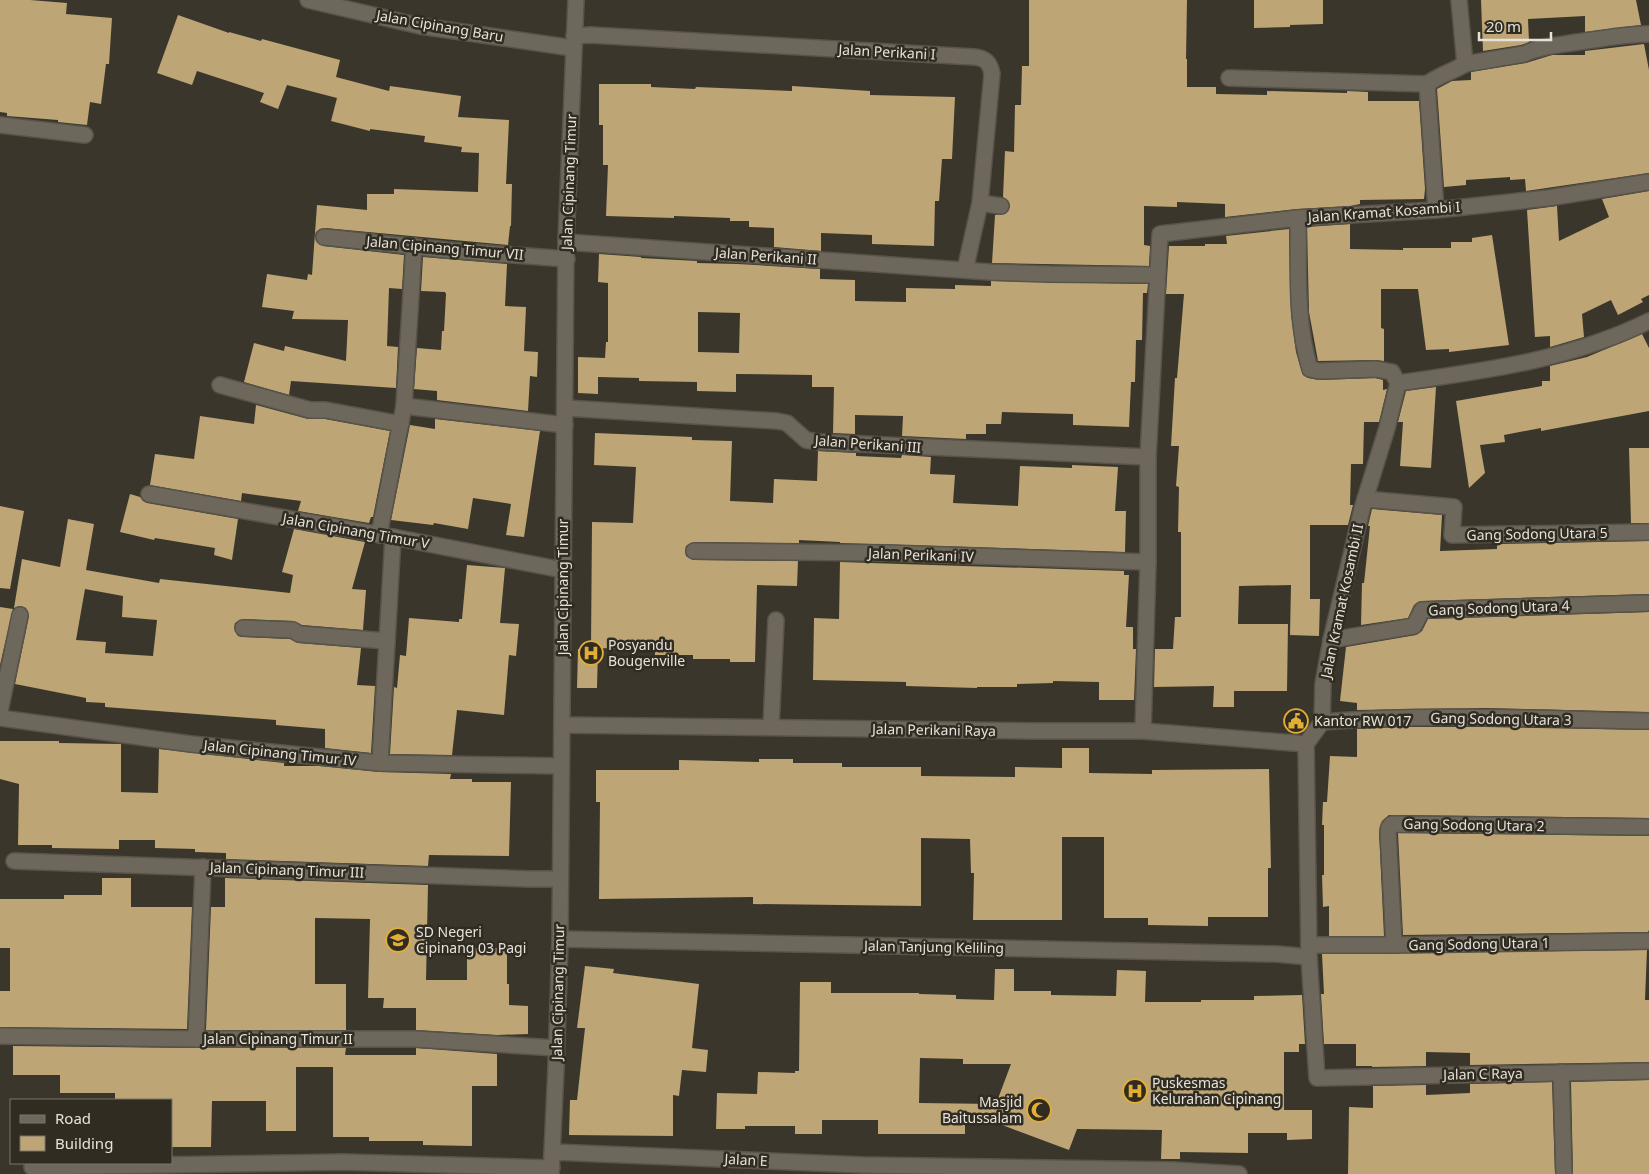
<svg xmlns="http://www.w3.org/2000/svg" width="1649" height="1174" font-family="'Noto Sans',sans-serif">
	<rect width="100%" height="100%" fill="#3b362b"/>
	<g fill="#bda575" fill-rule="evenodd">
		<path d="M0,0H30L67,3L66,14L112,18L109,64H106L101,104L90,102L87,125L58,122V120L7,116V113L0,112Z"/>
		<path d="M1029,0H1187L1186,59H1187V87H1216V94L1267,95V91L1347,93V91L1368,92V101H1419L1425,189L1424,199L1360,200V204L1350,206L1297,209L1225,217V204L1177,202V207L1144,206V245L1150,246L1149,266L992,263L995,215L1005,214L1010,207L1009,202L1003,197L1005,151L1014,152L1015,105H1021L1022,66H1029Z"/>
		<path d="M1254,0H1323V24L1290,25V27L1254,28Z"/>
		<path d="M1481,0H1636L1641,25L1585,32V16L1528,19L1529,42L1521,45L1483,51Z"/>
		<path d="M178,15L229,33V32L261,41L262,39L340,60L336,77L389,91L390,86L461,96L458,117L509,120L506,184H512L511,226H510L508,245L325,228L320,229L316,232L315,236L316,241L323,246L404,255L402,289L389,288L387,346L398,347L396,388L291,381L289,395L244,382L254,343L284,351L285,346L346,361L348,320L292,319L294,311L262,307L267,274L307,280L308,274L312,275L317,205L367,210V194H394V189L478,192L479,153L461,152L462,147L424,142L425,136L370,129V131L331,121L337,98L287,85L278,109L260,102L264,93L197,71L192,85L157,73Z"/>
		<path d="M1644,44L1649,70V173L1526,191L1525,179L1510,180V177L1466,180V185L1444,187L1437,89L1452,81L1471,80V72L1526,63L1552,55H1585V51Z"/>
		<path d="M599,84H651V87L695,89L696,87L792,91V86L870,91V95L955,97L952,159H942L939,201H935L934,246L872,244V235L821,233V251L774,247V228L749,227V221H730V218L674,216V218L606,216L608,165H603V125H599Z"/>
		<path d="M1649,191V295L1641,299L1643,302L1618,315L1611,300L1582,314L1584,337L1550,347V336L1535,337L1527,210L1557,206L1559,241L1609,217L1602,199Z"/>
		<path d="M1350,224V249L1403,250V248H1451V242H1472V238L1492,235L1509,345L1449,352V349L1426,350L1418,289H1381V328L1384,329V361L1376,360L1318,361L1309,312L1307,227Z"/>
		<path d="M1289,229L1291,314L1296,352L1303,375L1308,378L1319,380L1375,378L1383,380V390L1387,389L1379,422H1364L1363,464H1351L1350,505H1353L1348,525H1310V599H1320L1319,636L1290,635L1291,585L1239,586L1238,624H1288L1287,691H1234V707H1213L1214,686L1154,687L1155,649H1173L1175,617H1181V532H1178L1179,487L1176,486L1179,446H1171L1175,378H1177L1184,294H1166L1169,246H1205V244H1227L1226,236Z"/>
		<path d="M599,254L641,257V258L697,261V263L738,264L820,269V279L855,280V301L906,302V288L955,289V285L991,286V281L1148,284L1147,293H1143L1142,340H1136L1135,382H1131L1129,427L1073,425V414L1002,412L1001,424H986V434H966V439L902,436L903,416L855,415V434L833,433L834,387H812V375L736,374V392L697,391V382L639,381V378L598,377V394L578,393V357L605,358L606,342H608V283L598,282ZM698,312L740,313L739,353L698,352Z"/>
		<path d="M423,257L507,264L505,306L526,307L524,351L538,352L537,377L530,376L528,411L437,400V391L414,389L417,348L441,350L442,331H444L446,294L445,292L421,291Z"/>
		<path d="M1642,334L1649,348V411L1541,431V428L1504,435L1505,442L1480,445L1485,473L1469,488L1456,401L1542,386V381H1550V366L1587,357Z"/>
		<path d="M1436,387L1431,468L1400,466L1403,422H1398L1406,391Z"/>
		<path d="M256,405L308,419H325L390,431L373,517H371L369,523L298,511L301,501L242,493L241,501L150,485L155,454L194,459L200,416L254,424Z"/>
		<path d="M435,419L540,431L524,537L506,535L511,504L473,498L468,529L434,523L433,525L391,520L410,425L435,429Z"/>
		<path d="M595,433L692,437V440L732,441L730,501L773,503L774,479L817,481L818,451L856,453V456L901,458L902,455L931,457L930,474L955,475L953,503L1018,506L1020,466L1072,468V465L1118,467L1115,511H1126L1125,552L840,543V542L799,540V543L694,542L686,546L685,551L686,556L693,560L798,561L797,586L757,585L755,662H730V659H693V655H655V649L591,648L592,522L633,523L636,467L594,465Z"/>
		<path d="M1629,448H1649V523H1631Z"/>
		<path d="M130,494L140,497L143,501L147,503L238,519L232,560L214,555L215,548L155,538L154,540L120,532Z"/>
		<path d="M0,506L24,511L10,589L0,588Z"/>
		<path d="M1372,509L1442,515L1440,551L1497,549V544L1649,541V594L1422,601L1414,605L1408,618L1361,625L1362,583H1364L1370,526H1368Z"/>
		<path d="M68,519L94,524L86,570L159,583L160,579L290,593L293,575L282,572L294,529L365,542L352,589L366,590L363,630L302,625L293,621L243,619L235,623L234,628L238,636L242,637L290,639L298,643L361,648L357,685L375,686L371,753L325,748V729L276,725V720L105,707V703L86,702V698L15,684L29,616L26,608L21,606L14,608L22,559L60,567ZM85,589L123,596L122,617L157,620L153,656L105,653L106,642L76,640Z"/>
		<path d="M840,562L1124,571V575H1129L1126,627H1133V649H1136L1134,700H1099V682L1053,681V683L1017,684V687H977V688L906,686V682L813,680L814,618L839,619Z"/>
		<path d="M467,565L505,568L500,623L519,624L516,656L509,655L504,715L457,710L452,755L390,754L394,687L397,688L400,655L406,656L409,618L459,622V619H462Z"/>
		<path d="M0,607L13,609L0,665Z"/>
		<path d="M1649,612V712L1486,708L1357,710V703L1340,701L1346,647L1416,635L1422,631L1428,619Z"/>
		<path d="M578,649H598L597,688H577Z"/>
		<path d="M1404,727H1485L1649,730V818L1389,815L1382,821L1379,831L1384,936H1329V906L1323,907L1322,875H1324V825H1322L1323,802H1327L1330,756L1357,757V729Z"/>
		<path d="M0,741H59V743L121,744V792L158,793L159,749L284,763V766H319L380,772L451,774L450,779H472V782H511L509,856L429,855L428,866L226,859V853L195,852V849L155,848V840H119V849L52,848V845H18L19,784L0,779Z"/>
		<path d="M1062,748H1089V773L1152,774V770L1269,769L1271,868H1268V917H1208V926L1148,925V918H1104V837H1062V920H973L974,873H971L970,839L921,838V906L753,904V897L599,899L600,802H596V770H679V760L759,762V759H793V763H842V767H921V776L1015,777V767L1062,768Z"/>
		<path d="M1398,833L1649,836V930L1648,932L1403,935Z"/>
		<path d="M102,878H131V907H192L187,1029L0,1027V991H10V948H0V899H64V895H102Z"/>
		<path d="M225,878L428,885L426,980H467V948H507V984H509V1005L528,1006V1034L497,1035L416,1030V1008H383L384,998H368L370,919L315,918V984H346V1030H206L211,907H225Z"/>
		<path d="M1647,950L1645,1000H1649V1062L1470,1065V1053L1426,1052V1066L1372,1067V1066H1356V1044H1324L1321,994H1324L1322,954Z"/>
		<path d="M585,966L614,969L613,973L699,984L692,1048L708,1050L706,1072L682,1070L679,1096L673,1095V1136L569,1135L570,1100H577L585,1028H577Z"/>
		<path d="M995,969H1014V991H1051V995L1116,996L1117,970L1146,971L1145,1002H1201V1000H1254V996L1302,995L1305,1044H1299V1052H1284V1110H1312V1139L1287,1140V1133H1248V1153L1180,1152V1159H1161L1162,1130L1077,1129L1069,1150L965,1111V1134H878V1120H822V1134H795V1126H745V1129H716L717,1093L757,1094L758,1072L795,1073V1071H799L800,982H831V993H919V994L956,995V999L994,1000ZM920,1058L963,1059V1064H1011L996,1104L919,1103Z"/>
		<path d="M13,1046L196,1048H346L345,1055H416V1048L497,1054V1086H472V1146L423,1145V1141H369V1137H333V1067H296V1131H266V1101H212L211,1147H171V1100H115V1093H60V1075H13Z"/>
		<path d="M1649,1080V1174H1573L1571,1082Z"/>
		<path d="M1552,1082L1555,1174H1348L1349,1107L1373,1108V1086L1426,1085V1095L1470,1093V1084Z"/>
	</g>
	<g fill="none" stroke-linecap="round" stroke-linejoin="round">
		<g stroke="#59544b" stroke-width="18">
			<g id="minor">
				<path d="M308,0L420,26L573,48"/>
				<path d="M574,36L591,35L974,57C985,58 990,62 992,74L980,203L965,270"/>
				<path d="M1465,64L1524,54C1540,46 1560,45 1578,42C1602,39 1625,34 1649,34"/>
				<path d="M1229,78L1427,84"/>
				<path d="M0,125L85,135"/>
				<path d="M980,203L1001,206"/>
				<path d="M1436,210L1427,84C1439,75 1452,72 1465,64L1459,0"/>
				<path d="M1298,218C1299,268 1295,320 1310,369L1319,371L1376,369L1392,372L1398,383"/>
				<path d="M324,237L447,250L567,259"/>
				<path d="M566,242L990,272L1049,274L1157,275"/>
				<path d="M1649,321C1570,360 1484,371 1398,383L1387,428L1362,509L1331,640L1323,684L1322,722L1306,744L1309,957L1317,1078L1649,1071"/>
				<path d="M220,385L310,410H326L401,424"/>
				<path d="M404,406L565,425"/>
				<path d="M565,408L777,421L787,423L806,440L818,442L1148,457"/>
				<path d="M149,494L393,537L563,570"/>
				<path d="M1365,499L1454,507L1452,535L1649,532"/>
				<path d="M379,535L404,406L414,246"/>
				<path d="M694,551L887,553L1148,562"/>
				<path d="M243,628L293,630L299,634L387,641"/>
				<path d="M1331,640L1414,626L1422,610L1649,603"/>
				<path d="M0,711L20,615"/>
				<path d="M0,718L191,744L380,763L561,766"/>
				<path d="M1322,722C1431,713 1540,719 1649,721"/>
				<path d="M562,725L1037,731H1143L1306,744"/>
				<path d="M771,727L776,620"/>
				<path d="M1143,731L1148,562V457L1160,234L1298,218L1436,210L1548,198L1649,182"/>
				<path d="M380,763L393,537"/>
				<path d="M14,861L530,879H560"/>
				<path d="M560,939L1277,954L1309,957"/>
				<path d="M1309,945H1394L1649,941"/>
				<path d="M1394,945L1388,831L1389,827L1392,824L1649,827"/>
				<path d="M0,1036L196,1039H416L556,1048"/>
				<path d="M196,1039L203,867"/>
				<path d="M1561,1072L1564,1174"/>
				<path d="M553,1152L863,1165L1173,1170L1239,1174"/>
				<path d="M32,1167L344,1162L552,1168"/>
				<path d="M551,1174L556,1068L560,939L566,242L576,0"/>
			</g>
		</g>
		<use href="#minor" stroke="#6e685c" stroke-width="15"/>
	</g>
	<defs>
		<g id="hospital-ring" transform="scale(1.25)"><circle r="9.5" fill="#312c21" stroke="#e3ae35" stroke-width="1.5"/><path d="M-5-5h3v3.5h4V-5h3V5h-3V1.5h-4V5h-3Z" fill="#e3ae35"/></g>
		<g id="civic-ring" transform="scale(1.25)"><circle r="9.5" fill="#312c21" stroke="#e3ae35" stroke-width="1.5"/><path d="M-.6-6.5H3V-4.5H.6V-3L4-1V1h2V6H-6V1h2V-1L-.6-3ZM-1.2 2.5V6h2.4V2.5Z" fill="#e3ae35"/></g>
		<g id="school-ring" transform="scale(1.25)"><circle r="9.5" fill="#312c21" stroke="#e3ae35" stroke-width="1.5"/><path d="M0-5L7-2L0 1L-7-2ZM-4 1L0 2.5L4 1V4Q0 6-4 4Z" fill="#e3ae35"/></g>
		<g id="mosque-ring" transform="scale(1.25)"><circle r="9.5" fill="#312c21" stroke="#e3ae35" stroke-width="1.5"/><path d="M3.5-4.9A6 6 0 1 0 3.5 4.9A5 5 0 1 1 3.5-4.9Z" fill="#e3ae35"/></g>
	</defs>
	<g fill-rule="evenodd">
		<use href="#hospital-ring" x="591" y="653"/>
		<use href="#civic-ring" x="1296" y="721"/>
		<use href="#school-ring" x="398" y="940"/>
		<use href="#hospital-ring" x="1135" y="1091"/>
		<use href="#mosque-ring" x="1039" y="1110"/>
	</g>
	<g text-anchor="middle" stroke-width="5" stroke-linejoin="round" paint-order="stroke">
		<g font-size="14" fill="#e6e2db" stroke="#312c21">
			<text transform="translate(440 26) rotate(10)" y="5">Jalan Cipinang Baru</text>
			<text transform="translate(887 52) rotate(3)" y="5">Jalan Perikani I</text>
			<text transform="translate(569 182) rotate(-88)" y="5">Jalan Cipinang Timur</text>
			<text transform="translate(1384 212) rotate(-4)" y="5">Jalan Kramat Kosambi I</text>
			<text transform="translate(445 248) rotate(5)" y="5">Jalan Cipinang Timur VII</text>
			<text transform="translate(766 256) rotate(4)" y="5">Jalan Perikani II</text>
			<text transform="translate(868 444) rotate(4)" y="5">Jalan Perikani III</text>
			<text transform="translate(356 531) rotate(10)" y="5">Jalan Cipinang Timur V</text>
			<text transform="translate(1537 534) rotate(-1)" y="5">Gang Sodong Utara 5</text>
			<text transform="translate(921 555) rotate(2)" y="5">Jalan Perikani IV</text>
			<text transform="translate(563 587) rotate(-90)" y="5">Jalan Cipinang Timur</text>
			<text transform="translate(1342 601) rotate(-78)" y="5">Jalan Kramat Kosambi II</text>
			<text transform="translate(1499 608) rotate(-2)" y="5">Gang Sodong Utara 4</text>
			<text transform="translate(1501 719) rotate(1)" y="5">Gang Sodong Utara 3</text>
			<text transform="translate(934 730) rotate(1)" y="5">Jalan Perikani Raya</text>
			<text transform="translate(280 753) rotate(6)" y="5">Jalan Cipinang Timur IV</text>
			<text transform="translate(1474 825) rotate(1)" y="5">Gang Sodong Utara 2</text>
			<text transform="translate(287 870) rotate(2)" y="5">Jalan Cipinang Timur III</text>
			<text transform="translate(1479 944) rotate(-1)" y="5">Gang Sodong Utara 1</text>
			<text transform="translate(934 947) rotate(1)" y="5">Jalan Tanjung Keliling</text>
			<text transform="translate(558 992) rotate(-89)" y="5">Jalan Cipinang Timur</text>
			<text x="278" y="1044">Jalan Cipinang Timur II</text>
			<text transform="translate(1483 1074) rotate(-1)" y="5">Jalan C Raya</text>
			<text transform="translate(746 1160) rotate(3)" y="5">Jalan E</text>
		</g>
		<g font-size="14" fill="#e6e2db" stroke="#312c21" text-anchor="start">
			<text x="608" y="650">Posyandu<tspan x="608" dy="16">Bougenville</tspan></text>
			<text x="1314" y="726">Kantor RW 017</text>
			<text x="416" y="937">SD Negeri<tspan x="416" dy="16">Cipinang 03 Pagi</tspan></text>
			<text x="1152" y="1088">Puskesmas<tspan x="1152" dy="16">Kelurahan Cipinang</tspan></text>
			<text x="1022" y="1107" text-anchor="end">Masjid<tspan x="1022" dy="16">Baitussalam</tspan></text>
		</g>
	</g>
	<rect x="10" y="1099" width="162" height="65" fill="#312c21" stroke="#79756b"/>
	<rect x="20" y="1115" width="25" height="8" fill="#6e685c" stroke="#79756b"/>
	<text x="55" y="1124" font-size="15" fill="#e6e2db">Road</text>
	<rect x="20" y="1136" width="25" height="15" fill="#bda575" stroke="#79756b"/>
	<text x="55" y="1149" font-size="15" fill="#e6e2db">Building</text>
	<path d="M1479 32v8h72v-8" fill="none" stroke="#e6e2db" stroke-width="2.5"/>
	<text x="1486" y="32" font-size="15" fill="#e6e2db" stroke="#312c21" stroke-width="4" paint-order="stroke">20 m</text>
</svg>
